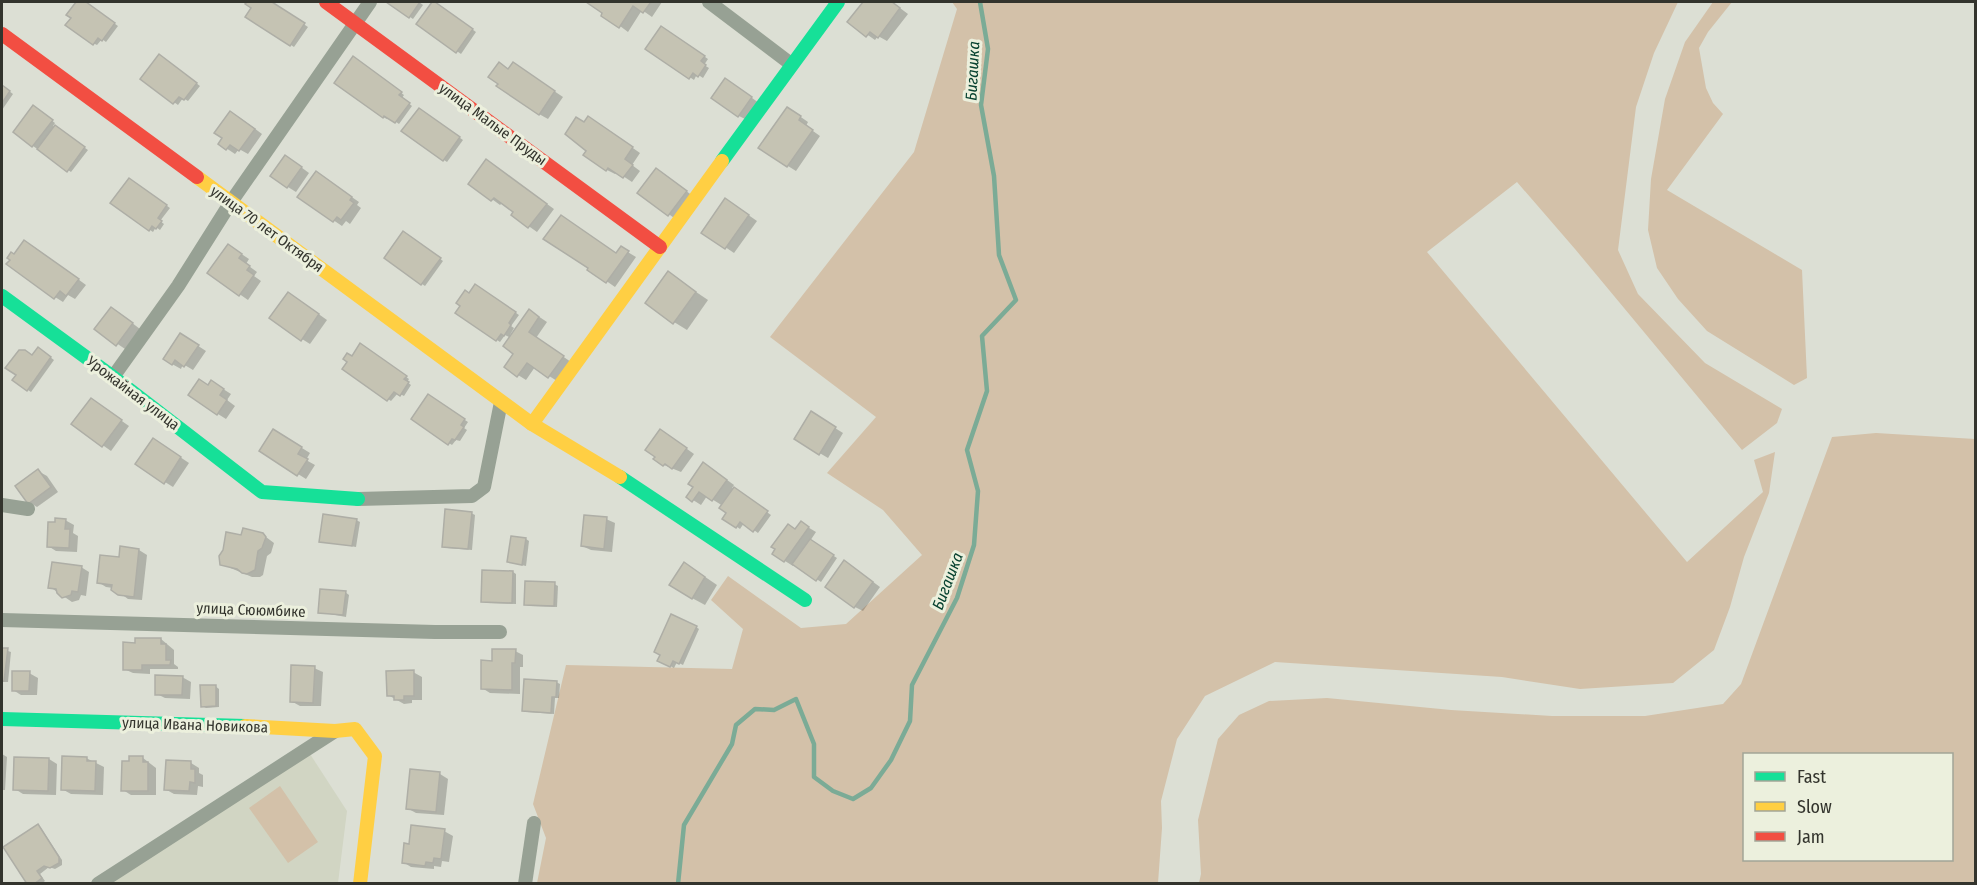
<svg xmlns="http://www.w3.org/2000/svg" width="1977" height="885" font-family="'Fira Sans Condensed',sans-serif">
	<rect width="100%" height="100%" fill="#dcdfd4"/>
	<path fill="#d1d5c3" d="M310,754L347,811L338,883L107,884Z"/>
	<g fill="#d3c1a9" fill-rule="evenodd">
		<path d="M952,2H1678L1654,53L1636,107L1618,250L1638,294L1705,363L1782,409L1777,423L1742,450L1575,249L1517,182L1427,252L1687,562L1763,492L1754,460L1775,452L1769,493L1744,557L1730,607L1714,650L1673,683L1580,689L1502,677L1275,662L1205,696L1177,739L1161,801L1162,828L1158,883H537L546,838L533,804L566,665L732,669L743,629L711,600L728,576L801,628L846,624L922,555L883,510L827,473L876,417L770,337L914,152L957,9Z"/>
		<path d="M1713,2H1732L1708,32L1699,48L1706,88L1713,103L1723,114L1667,190L1802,270L1807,378L1794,385L1707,331L1678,299L1657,268L1648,230L1651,179L1665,99L1685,42Z"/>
		<path d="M1876,433L1975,439V883H1199L1201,874L1198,820L1218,739L1239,715L1269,701L1327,698L1451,710L1552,716H1645L1723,704L1741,684L1832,437ZM1952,754V860H1744V754Z"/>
		<path d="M280,786L318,842L288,863L249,808Z"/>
	</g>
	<g fill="#0003">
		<path d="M78,2H84L118,26L106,42L102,39L97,45L93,43L68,15Z"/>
		<path d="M249,2H270L308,27L294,47L247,16L253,7L247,4Z"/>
		<path d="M388,2H419L423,5L413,19Z"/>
		<path d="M588,2H662L652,17L642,10L628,32Z"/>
		<path d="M865,2H892L908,14L887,41L878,36L875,40L849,22Z"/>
		<path d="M437,4L476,32L461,54L418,24Z"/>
		<path d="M662,28L708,59L704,65L709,68L703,78L697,74L694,80L647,48Z"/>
		<path d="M163,58L200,86L188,101L183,98L178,105L142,79Z"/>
		<path d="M357,60L404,95L402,98L412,106L399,124L389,117L387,119L383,117Z"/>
		<path d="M521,69L563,97L548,119L539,114L509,70Z"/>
		<path d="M734,85L759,103L747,120L739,116Z"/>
		<path d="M2,86L13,94L2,110Z"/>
		<path d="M37,109L55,123L53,126L88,150L71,172L33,146Z"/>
		<path d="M422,112L463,140L447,162L444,160Z"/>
		<path d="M795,113L808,122L806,126L820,136L796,171L788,166Z"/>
		<path d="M239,117L262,134L248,154L239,149L235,154L220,144Z"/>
		<path d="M597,123L640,153L632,165L640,171L632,182L617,172L615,174L607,170L585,124Z"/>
		<path d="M487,161L554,209L537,232L513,215L515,211L503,202L500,205L470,183Z"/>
		<path d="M294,162L309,173L296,192L288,187Z"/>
		<path d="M664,174L694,197L677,220L639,193Z"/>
		<path d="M324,178L359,202L357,205L361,208L350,224L346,221L342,226L299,197Z"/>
		<path d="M133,182L170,208L160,221L164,224L160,230L156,227L153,232L150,230Z"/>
		<path d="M734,205L757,221L734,253L703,232Z"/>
		<path d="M407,235L443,261L425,286L422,284Z"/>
		<path d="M33,246L86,285L75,299L68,295L63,302L55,297L14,256Z"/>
		<path d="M621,248L636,257L615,287L589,269L616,255Z"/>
		<path d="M237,251L249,259L246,264L257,272L254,276L261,281L248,300L209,273Z"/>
		<path d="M668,273L708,300L687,330L674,322Z"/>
		<path d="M476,286L519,315L511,326L514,328L510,335L512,336L538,316L547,322L536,338L571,362L557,381L535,367L526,380L518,375L515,353L511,338L505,335L500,342L457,313Z"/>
		<path d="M296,298L327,320L310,344L302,339Z"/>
		<path d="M119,313L140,329L125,349L96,329Z"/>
		<path d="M189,340L206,351L193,370L183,364L181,369L172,364Z"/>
		<path d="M364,347L409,379L407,382L411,385L404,396L398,393L391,401L388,399L352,357Z"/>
		<path d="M42,351L54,360L31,392L28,390L33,357Z"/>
		<path d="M208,386L220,387L231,394L227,400L235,406L226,419L218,414Z"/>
		<path d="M428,396L468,422L464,428L467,430L460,441L456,440L452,445L413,419Z"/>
		<path d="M99,405L129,426L111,451L73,424Z"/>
		<path d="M819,418L843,433L828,458L796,439Z"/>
		<path d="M281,435L310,453L306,460L315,465L306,479L298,474Z"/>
		<path d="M669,436L694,454L681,472L664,465Z"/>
		<path d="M162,445L189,463L173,487L165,482Z"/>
		<path d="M712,469L734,485L732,488L771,515L758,533L744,523L740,529L725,518L728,513L723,506L707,496L701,505L693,500Z"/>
		<path d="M38,471L47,476L58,492L37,507L29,502Z"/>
		<path d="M471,513L475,515L472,550L447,548L443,546Z"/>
		<path d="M606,519L615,523L612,552L591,550L582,546Z"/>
		<path d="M65,520L74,525L73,533L78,536L77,552L56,551L48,546Z"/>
		<path d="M356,520L360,522L356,547L321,541Z"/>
		<path d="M801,523L816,532L810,541L837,558L821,582L794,564L793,566L785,561L796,530Z"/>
		<path d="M262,534L274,543L271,553L267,556L263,575L260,577H252L221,564L242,536Z"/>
		<path d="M526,539L529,541L526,566L508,562Z"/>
		<path d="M121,548L139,550L147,555L142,600L128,599L113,588L106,587L98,582L120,559Z"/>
		<path d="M81,567L89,572L86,596L81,595L79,600L72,602L50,587Z"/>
		<path d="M853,567L880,587L863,611L855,607Z"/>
		<path d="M513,572L516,574V604L486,603L482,601Z"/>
		<path d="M698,572L717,585L705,605L692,598Z"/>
		<path d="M554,584L558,586L557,607L529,606L525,604Z"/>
		<path d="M345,592L349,595L346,617L319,612Z"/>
		<path d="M696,627L699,629L683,665L677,662L674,668L659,660Z"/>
		<path d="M161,639L174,650V664L178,667V669H150V674L133,673L124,669L137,644Z"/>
		<path d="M2,649L11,652L8,682H2Z"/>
		<path d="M515,651L523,655V667H520V694L490,693L482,688L493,662Z"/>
		<path d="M314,668L323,672L321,706H300L291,701Z"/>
		<path d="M413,672L422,677V700H412V703L404,704L388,695Z"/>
		<path d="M29,673L38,678L37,695H21L13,690Z"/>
		<path d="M182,677L191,682L190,699L165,698L157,694Z"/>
		<path d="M556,682L560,684L559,698H555L554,714L527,712L524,710Z"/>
		<path d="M215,686L219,689V707L206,708L202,706Z"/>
		<path d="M2,754L7,757L5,790H2Z"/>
		<path d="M86,758L104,767L103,795L71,794L62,789Z"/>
		<path d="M143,758L156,768V795H131L123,790Z"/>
		<path d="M49,759L57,764L56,795L23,794L15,789Z"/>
		<path d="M167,761L191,763L199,768V773L203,775V787L198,786L197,795L174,794L165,789Z"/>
		<path d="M440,774L448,779L444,815L416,813L407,808Z"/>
		<path d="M38,826L41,828L62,860V865L55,869L49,867L40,874L45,881L41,884H29Z"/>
		<path d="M444,831L453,836L449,862L442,861L441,867L434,866V869L411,867L403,862L410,845Z"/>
	</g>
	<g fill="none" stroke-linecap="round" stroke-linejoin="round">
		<path stroke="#7bab96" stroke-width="4.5" d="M678,884L684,825L732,744L736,725L755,709L774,710L796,699L814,744V777L833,791L853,799L871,788L891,760L910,721L912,685L957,598L974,545L978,491L967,450L987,391L982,336L1016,300L999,255L994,176L981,105L988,49L980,2"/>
	</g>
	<g fill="#c5c3b3" stroke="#aeaea6" stroke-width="1.5">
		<path d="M76,2H86L115,23L102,41L98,38L93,45L65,25L71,18L66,15Z"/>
		<path d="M247,2H272L305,23L290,46L245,17L251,8L245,4Z"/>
		<path d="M386,2H420L409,18Z"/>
		<path d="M432,2H435L473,29L456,53L416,24Z"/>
		<path d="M586,2H651L643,13L633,6L619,28L601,16L602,13Z"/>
		<path d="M863,2H892L900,8L878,38L870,32L866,37L847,22Z"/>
		<path d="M661,26L705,56L701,61L706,65L698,77L693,73L689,79L645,49Z"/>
		<path d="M159,54L197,83L184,100L179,97L173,104L140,79Z"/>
		<path d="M353,56L402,92L399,95L410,103L395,123L384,116L383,118L334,83Z"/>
		<path d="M499,62L508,69L513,62L555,91L539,115L496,86L498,84L488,77Z"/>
		<path d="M725,78L752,97L738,117L711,98Z"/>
		<path d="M2,85L10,91L2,103Z"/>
		<path d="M33,105L53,120L32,147L13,132Z"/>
		<path d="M787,107L801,116L799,120L813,130L787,167L758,148Z"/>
		<path d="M419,108L460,137L443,161L401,131Z"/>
		<path d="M230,111L255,129L239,151L230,145L226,150L218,144L222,138L214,133Z"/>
		<path d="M588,116L633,147L625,159L633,165L623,178L608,168L606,171L583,155L586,151L565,134L576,117L584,122Z"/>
		<path d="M55,125L85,147L67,172L37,149Z"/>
		<path d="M285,155L302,167L287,188L270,176Z"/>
		<path d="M486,159L547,204L528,228L511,215L513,212L494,198L491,201L468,184Z"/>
		<path d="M656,168L687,191L668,216L637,193Z"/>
		<path d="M316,171L352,197L350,200L354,203L341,220L337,217L333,222L297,197Z"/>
		<path d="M129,178L167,205L158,218L162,221L156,229L152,226L149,231L110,203Z"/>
		<path d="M725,198L749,215L725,249L701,233Z"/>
		<path d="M561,215L616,253L621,246L629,251L606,283L587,270L588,268L543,239Z"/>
		<path d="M403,231L441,258L421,285L384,258Z"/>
		<path d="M24,240L79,279L66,296L60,291L54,299L6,264L10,260L7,258L11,252L14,254Z"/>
		<path d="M228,244L242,254L239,258L250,266L247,270L254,275L239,296L207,273Z"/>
		<path d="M668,271L696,292L673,324L645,303Z"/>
		<path d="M475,284L516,312L509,323L511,325L504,336L501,334L496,341L455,313L460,306L456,303L465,290L469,293Z"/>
		<path d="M288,292L319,314L301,341L269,318Z"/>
		<path d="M111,307L133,323L116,346L94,329Z"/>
		<path d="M529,309L539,317L529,332L564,356L548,378L527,363L517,377L504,367L513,354L503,346Z"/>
		<path d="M180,333L199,345L184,367L175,360L172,365L163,359Z"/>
		<path d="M360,343L407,376L404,379L409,382L400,396L394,392L387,401L342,369L347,362L343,359L347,353L352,356Z"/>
		<path d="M38,347L51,357L27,391L12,380L16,375L5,368L19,350H25L32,355Z"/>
		<path d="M199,379L208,385L211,380L224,389L220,395L227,400L217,415L188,395Z"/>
		<path d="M428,394L465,419L461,425L464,427L455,440L452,439L448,445L411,419Z"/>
		<path d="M91,398L122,420L102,447L71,424Z"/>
		<path d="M811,411L836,427L819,455L794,439Z"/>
		<path d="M273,429L302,447L298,454L308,459L297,476L259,451Z"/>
		<path d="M660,429L687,448L672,469L665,464L663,466L653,459L655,457L645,450Z"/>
		<path d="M153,438L181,457L164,484L135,464Z"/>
		<path d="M703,462L727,480L712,501L699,492L692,502L686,497L693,487L688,484Z"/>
		<path d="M38,469L51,487L28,504L15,486Z"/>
		<path d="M734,487L768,511L753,532L740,522L736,528L722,519L726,513L719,508Z"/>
		<path d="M445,509L472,512L468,549L442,547Z"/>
		<path d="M323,514L357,519L352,546L319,542Z"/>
		<path d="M584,515L607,517L604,549L581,546Z"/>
		<path d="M55,518L66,519L65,529H70L69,548L47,547L48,522H55Z"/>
		<path d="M801,521L809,527L784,562L772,554L775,549L771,547L788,524L795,529Z"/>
		<path d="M243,528L263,533L266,537L262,548L258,551L255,570L247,574L242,573L237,569L220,565L219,556L223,550L226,532L241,535Z"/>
		<path d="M511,536L526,538L522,565L507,562Z"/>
		<path d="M810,539L834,555L816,581L792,564Z"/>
		<path d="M120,546L139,549L134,597L118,595L111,590L112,585L97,583L100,555L119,557Z"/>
		<path d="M844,560L873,582L854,608L825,587Z"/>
		<path d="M52,562L82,566L78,592L72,591L71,595L62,598L57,593L56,589L48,588Z"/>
		<path d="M684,562L705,577L692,599L669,585Z"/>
		<path d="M482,570L513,571L512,603L481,602Z"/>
		<path d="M525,581L555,582L554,606L524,605Z"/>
		<path d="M320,589L346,591L343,615L318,613Z"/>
		<path d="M671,614L697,626L679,664L673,661L670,667L657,661L660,655L654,652Z"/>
		<path d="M135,638H161V644H166V660H171L170,665H142V670H123V642L135,643Z"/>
		<path d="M2,648H8L4,681H2Z"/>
		<path d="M492,649H516L515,663H512V690L481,689V660L492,661Z"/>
		<path d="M291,665L315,666L313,703L290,702Z"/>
		<path d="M414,670V696H404V700H394V696H387L386,671Z"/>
		<path d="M12,671H30L29,691H12Z"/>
		<path d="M155,675L183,676L182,695H155Z"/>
		<path d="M524,679L557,681L556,697H552L551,713L522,711Z"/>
		<path d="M200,685H216V706L201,707Z"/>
		<path d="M62,756L87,757V761H96L95,791L61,790Z"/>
		<path d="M129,756H143V762H148V791H121L122,761H129Z"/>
		<path d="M14,757L49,758L48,791L13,790Z"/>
		<path d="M166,760L191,761V769H195V783L190,782L189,791L164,790Z"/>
		<path d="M410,769L440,772L436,812L406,809Z"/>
		<path d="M38,824L59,857V863L50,868L44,866L37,871L42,878L34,884H27L3,847Z"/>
		<path d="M411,825L445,829L441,859L434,858L433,863L426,862L425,866L402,863L404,843L409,844Z"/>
	</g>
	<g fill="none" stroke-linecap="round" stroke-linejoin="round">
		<g stroke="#97a194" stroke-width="14">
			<path d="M709,2L791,64"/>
			<path d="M113,377L178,286L231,202L370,2"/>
			<path d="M358,499L472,496L484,487L501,402"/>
			<path d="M2,505L28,509"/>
			<path d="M2,620L435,632H500"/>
			<path d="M98,884L335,731"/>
			<path d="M525,884L534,823"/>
		</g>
		<g stroke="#16e098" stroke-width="14">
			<path d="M722,161L838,2"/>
			<path d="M2,296L113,377L262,492L358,499"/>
			<path d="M620,477L805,600"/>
			<path d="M2,719L245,726"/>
		</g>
		<g stroke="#ffcf43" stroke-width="14">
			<path d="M197,177L532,424L620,477"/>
			<path d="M532,424L722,161"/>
			<path d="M245,726L335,731L355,729L375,756L360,884"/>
		</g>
		<g stroke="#f24e42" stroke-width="14">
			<path d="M326,2L660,247"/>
			<path d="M2,34L197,177"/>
		</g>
	</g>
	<g text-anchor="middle" stroke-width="6" stroke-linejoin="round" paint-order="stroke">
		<g font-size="15" fill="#33342d" stroke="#ecf0dd">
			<text transform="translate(493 124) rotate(36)" y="5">улица Малые Пруды</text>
			<text transform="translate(267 229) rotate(36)" y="5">улица 70 лет Октября</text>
			<text transform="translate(133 393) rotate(37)" y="5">Урожайная улица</text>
			<text transform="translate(251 610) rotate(2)" y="5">улица Сююмбике</text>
			<text transform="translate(195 725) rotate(2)" y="5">улица Ивана Новикова</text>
		</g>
		<g font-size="16" font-style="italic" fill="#074230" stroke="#ecf0dd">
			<text transform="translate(972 71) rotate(-87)" y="6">Бигашка</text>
			<text transform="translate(947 581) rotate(-69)" y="6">Бигашка</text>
		</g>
	</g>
	<rect width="1977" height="885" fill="none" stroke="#33342d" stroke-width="6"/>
	<rect x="1743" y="753" width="210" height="108" fill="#ecf0dd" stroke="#a2a597" stroke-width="1.5"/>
	<rect x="1755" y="772" width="30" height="9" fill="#16e098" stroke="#a2a597" stroke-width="1.5"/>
	<text x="1797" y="783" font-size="18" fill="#33342d">Fast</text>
	<rect x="1755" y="802" width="30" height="9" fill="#ffcf43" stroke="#a2a597" stroke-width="1.5"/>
	<text x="1797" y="813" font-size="18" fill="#33342d">Slow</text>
	<rect x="1755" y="832" width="30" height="9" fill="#f24e42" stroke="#a2a597" stroke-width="1.5"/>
	<text x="1797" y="843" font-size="18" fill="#33342d">Jam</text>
</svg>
